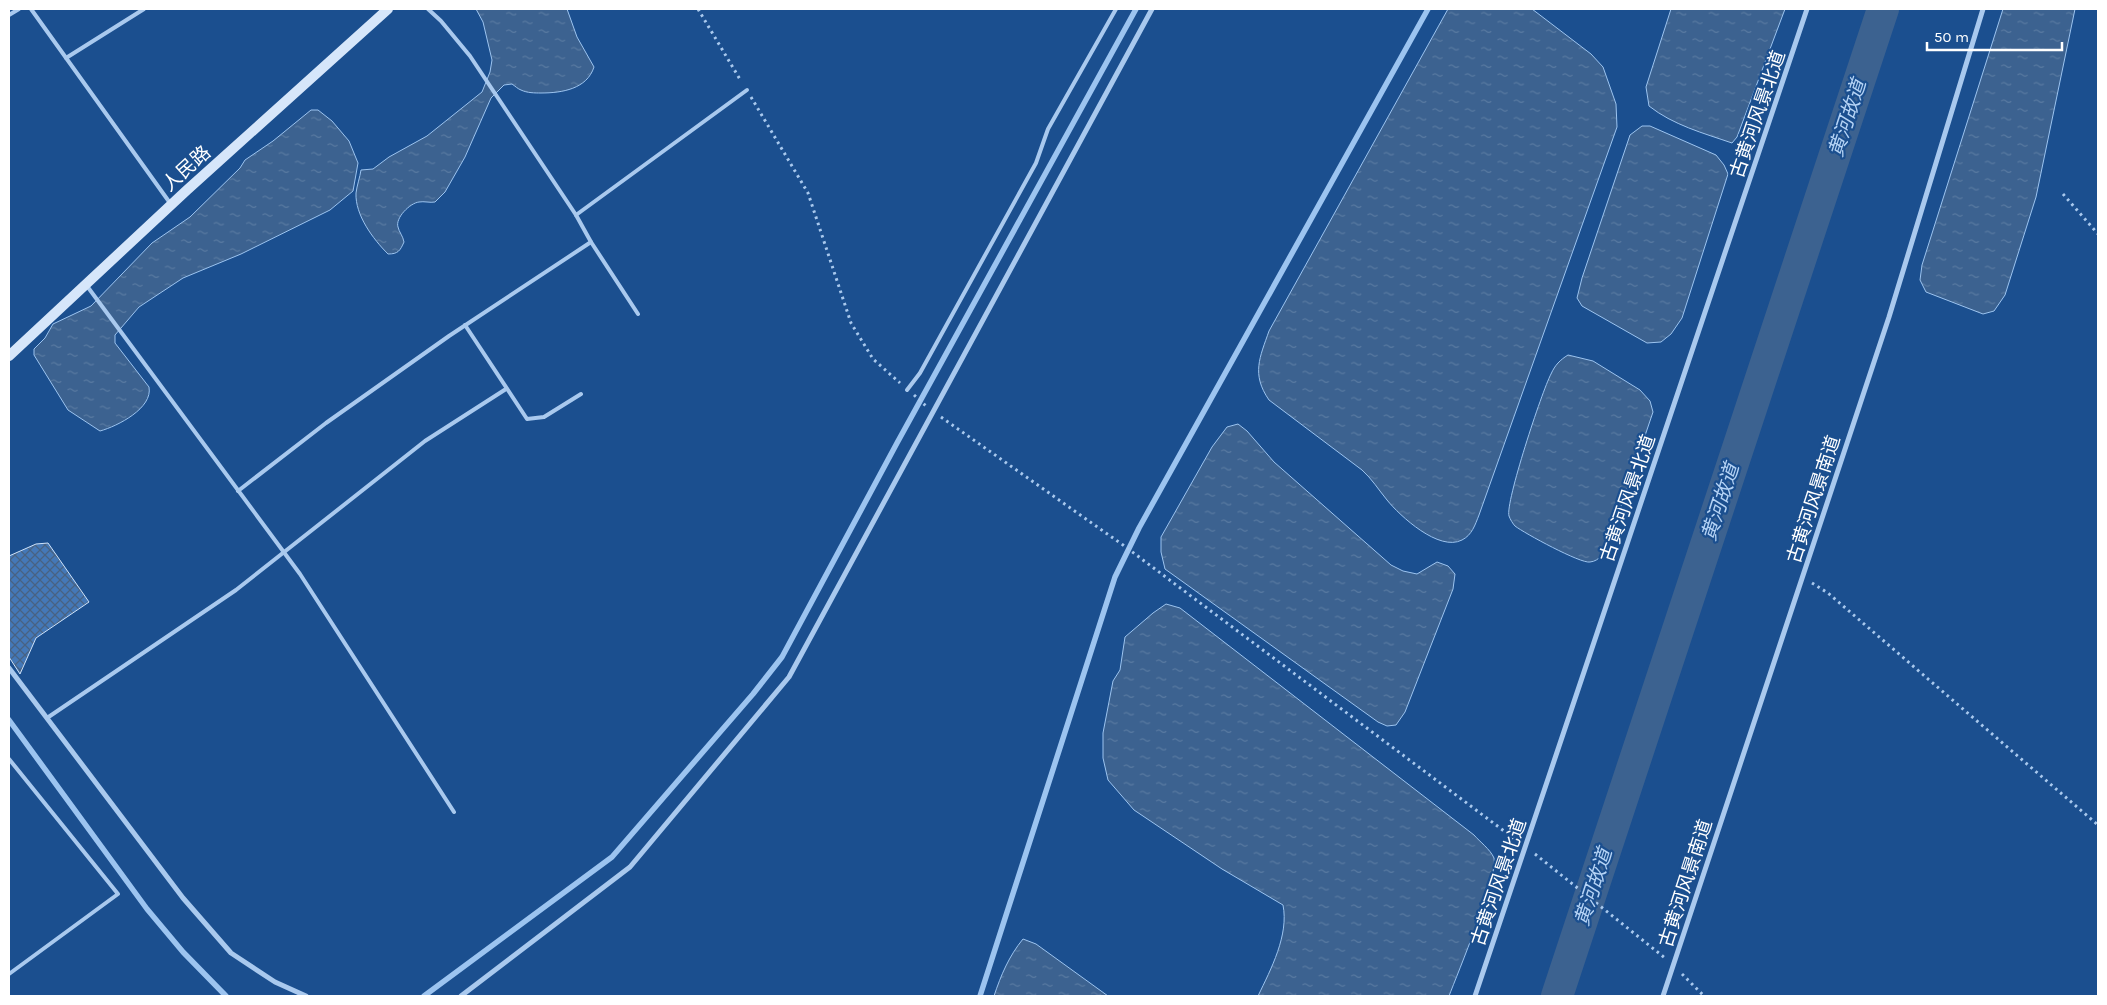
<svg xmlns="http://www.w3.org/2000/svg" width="2107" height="1005" font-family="Karla,'Noto Sans SC',sans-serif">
	<defs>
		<pattern id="water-ripples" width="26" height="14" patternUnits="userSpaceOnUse" patternTransform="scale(1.25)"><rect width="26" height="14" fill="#3c6290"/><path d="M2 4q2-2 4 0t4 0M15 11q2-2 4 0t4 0" fill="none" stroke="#597aa1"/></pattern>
		<pattern id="building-cross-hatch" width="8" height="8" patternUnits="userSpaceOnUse" patternTransform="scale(1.25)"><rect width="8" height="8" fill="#4478b7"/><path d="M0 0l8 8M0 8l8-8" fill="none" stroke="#486282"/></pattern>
	</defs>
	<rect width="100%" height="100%" fill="#1b4f8f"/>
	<g fill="url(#water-ripples)" stroke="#9cc4f0">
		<path d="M476,9H567L577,37L594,67C587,89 562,93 541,93C535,93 527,93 521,90C518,89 515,86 512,84L504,85L491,98L465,157L445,192L435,202C430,203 424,201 419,202C410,203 395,218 398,227C399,232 403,236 404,242C400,251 398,254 388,254C373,239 355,215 356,193C357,185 360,177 361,170L373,169L389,157L427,136L482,92L490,72L492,60L483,22Z"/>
		<path d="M1448,9H1532L1591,54L1603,67L1616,104L1617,127L1479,515C1475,525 1472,535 1462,540C1439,552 1400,516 1387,500C1378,489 1372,479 1362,470L1269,400C1251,374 1260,357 1269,331Z"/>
		<path d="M1671,9H1785L1737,137L1732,143C1703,133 1673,125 1649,106L1646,87Z"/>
		<path d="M2003,9H2075L2036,197L2005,295L1994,311L1983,314L1926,292L1920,280L1922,265Z"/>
		<path d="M311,110H318L332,121L349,141L358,163L353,191L330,210L241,254L183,278L139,307L115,335V343L149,387C153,408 118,426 100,431L68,410L34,355V349L45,338L53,324L91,306L152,243L190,217L240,168L245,160L273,141Z"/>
		<path d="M1642,126H1650L1716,155L1724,165L1728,174L1682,318L1671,334L1661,342L1647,343L1582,306L1577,298L1582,278L1630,135Z"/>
		<path d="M1568,355L1593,361L1640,390L1650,401L1653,412L1608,545C1604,552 1600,561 1590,562C1581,564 1524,533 1515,526C1513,524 1510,519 1509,516C1505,503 1542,391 1551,374C1555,365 1560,360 1568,355Z"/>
		<path d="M1238,424L1247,431L1274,462L1391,565L1403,571L1417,574L1437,562L1448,566L1455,574L1453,589L1405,712L1396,725L1387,726L1378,722L1165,569L1161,552V537L1212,447L1227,427Z"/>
		<path d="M1166,604L1180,608L1474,835C1480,842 1490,849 1494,858C1499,874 1457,975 1449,996H1258C1271,969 1289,935 1283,905L1222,869L1134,810L1108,780L1103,758V733L1113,681L1120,670L1125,637L1153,613Z"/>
		<path d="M1023,939L1036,944L1108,996H994C1001,975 1009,956 1023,939Z"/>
	</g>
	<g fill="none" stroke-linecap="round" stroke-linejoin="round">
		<g stroke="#9cc4f0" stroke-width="5.5">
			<path d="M9,720L147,909L183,952L226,996"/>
			<path d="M424,996L612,857L753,694L782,657L897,443L1136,9"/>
			<path d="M980,996L1115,577L1139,528L1428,9"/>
		</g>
		<path stroke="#3c6290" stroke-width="32" d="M1557,996L1883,9"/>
	</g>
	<path fill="url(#building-cross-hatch)" stroke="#cfe3fa" d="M48,543L89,602L36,638L20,674L9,657V556L36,544Z"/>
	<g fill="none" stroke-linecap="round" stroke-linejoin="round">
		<g stroke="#a9c9ee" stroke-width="3" stroke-dasharray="2.5 4" stroke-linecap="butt">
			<path d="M698,9L741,81"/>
			<path d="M751,97L808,193L851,323L873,359L900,383"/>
			<path d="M2063,194L2098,234"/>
			<path d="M914,395L926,406"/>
			<path d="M941,417L1123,545L1516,840"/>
			<path d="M1812,583L1828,593L2098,825"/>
			<path d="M1535,854L1665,958"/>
			<path d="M1682,974L1704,996"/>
		</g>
		<g stroke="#a9c9ee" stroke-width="4">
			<path d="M31,9L170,203"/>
			<path d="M428,9L441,21L470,56L576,215L591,242L638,314"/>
			<path d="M9,15L19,9"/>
			<path d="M66,58L144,9"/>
			<path d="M576,215L747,90"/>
			<path d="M87,286L300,574L454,812"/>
			<path d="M465,325L527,419L544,417L581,394"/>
			<path d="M907,390L920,373L1036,163L1048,129L1116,9"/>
			<path d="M238,491L326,423L449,336L591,242"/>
			<path d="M47,718L236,590L425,441L506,389"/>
			<path d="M9,759L118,894L9,974"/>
		</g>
		<g stroke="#a9c9ee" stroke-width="5">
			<path d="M9,668L183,898L231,953L275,982L306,996"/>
			<path d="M461,996L630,867L789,677L1152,9"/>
			<path d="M1475,996L1807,9"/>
			<path d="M1663,996L1889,317L1983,9"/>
		</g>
		<path stroke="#d6e6fa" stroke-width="10" d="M9,356L187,190L388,9"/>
	</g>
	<g text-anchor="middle" stroke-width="4.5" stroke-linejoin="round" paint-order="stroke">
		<g font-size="19" fill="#fff" stroke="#1b4f8f">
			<text transform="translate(1757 114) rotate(-71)" y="7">古黄河风景北道</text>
			<text transform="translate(186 168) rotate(-42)" y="7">人民路</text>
			<text transform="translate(1627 498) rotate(-71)" y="7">古黄河风景北道</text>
			<text transform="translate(1813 499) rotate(-72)" y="7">古黄河风景南道</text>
			<text transform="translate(1498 882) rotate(-71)" y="7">古黄河风景北道</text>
			<text transform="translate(1685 883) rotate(-72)" y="7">古黄河风景南道</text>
		</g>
		<g font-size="20" font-style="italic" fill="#b5d3f5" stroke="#1b4f8f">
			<text transform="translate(1847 118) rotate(-72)" y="7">黄河故道</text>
			<text transform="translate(1720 502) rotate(-72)" y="7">黄河故道</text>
			<text transform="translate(1593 887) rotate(-72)" y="7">黄河故道</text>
		</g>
	</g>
	<rect width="2107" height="1005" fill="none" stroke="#ffffff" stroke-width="20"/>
	<path d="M1927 42v8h135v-8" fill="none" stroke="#ffffff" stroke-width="2.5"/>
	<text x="1934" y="42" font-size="15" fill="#ffffff" stroke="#1b4f8f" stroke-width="4" paint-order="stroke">50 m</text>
</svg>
